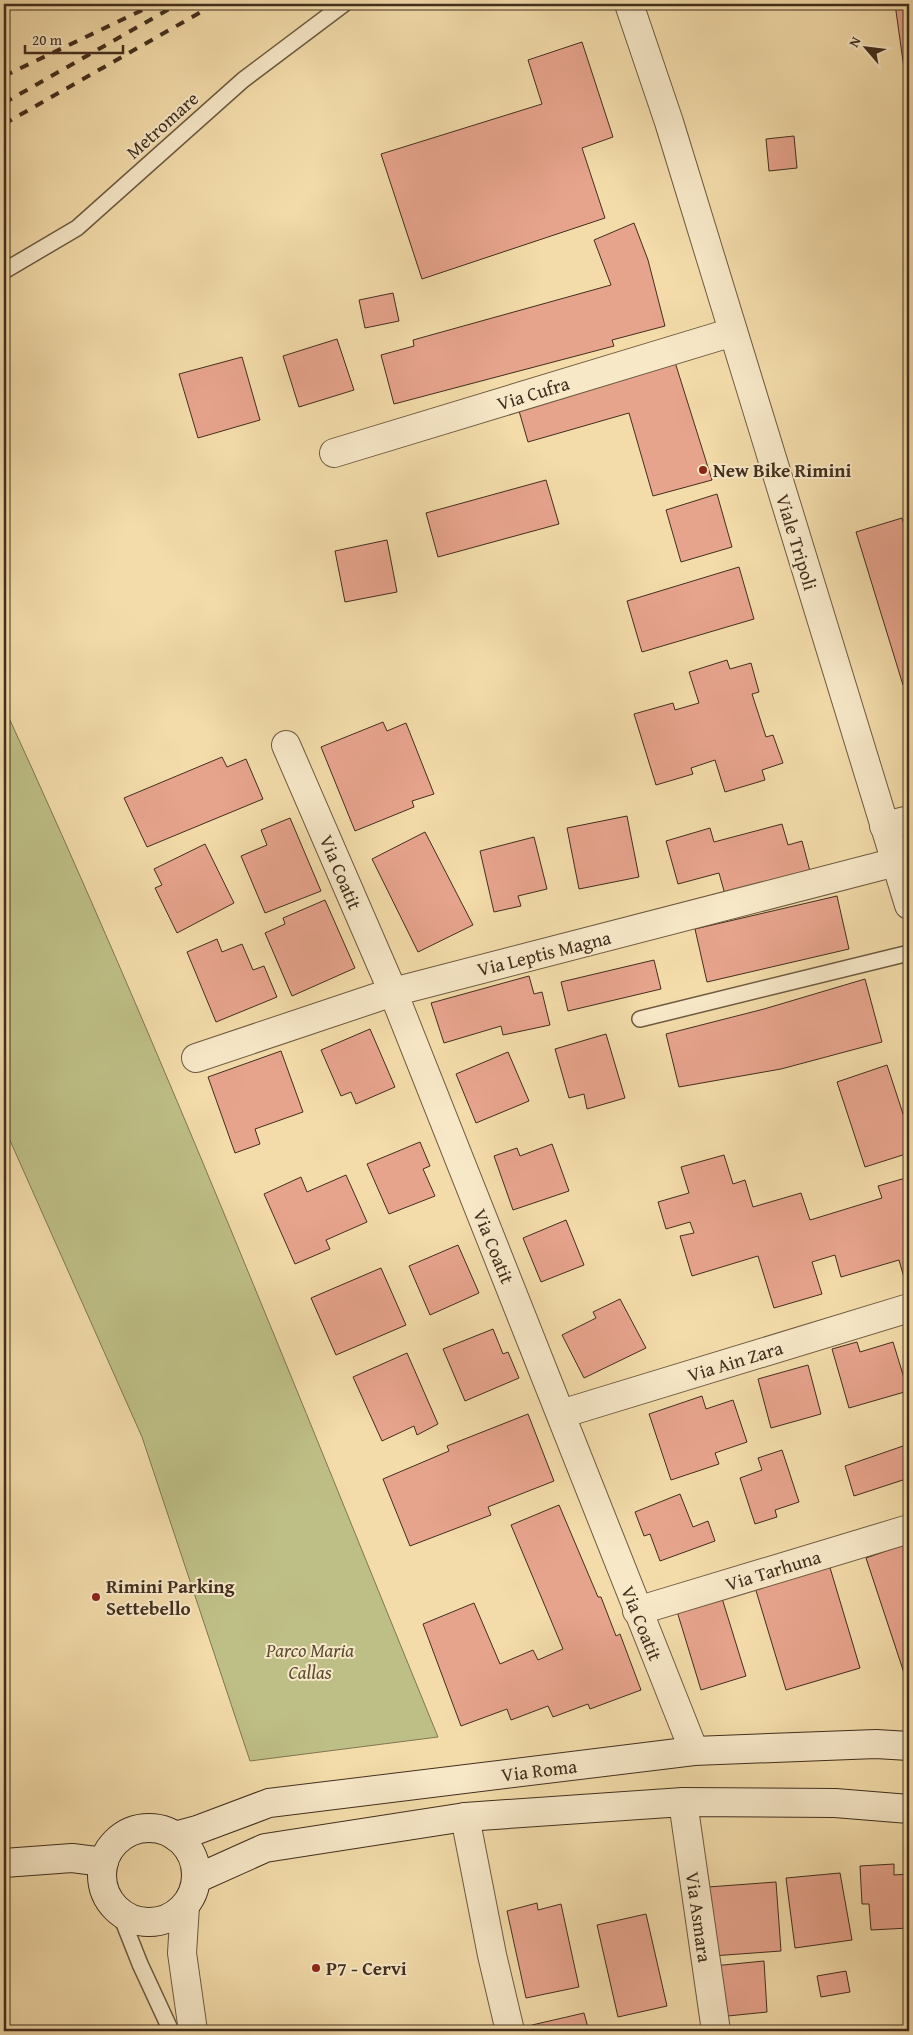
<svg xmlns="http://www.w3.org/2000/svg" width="913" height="2035" font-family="'Gentium Book Plus',serif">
	<rect width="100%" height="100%" fill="#f3dcaa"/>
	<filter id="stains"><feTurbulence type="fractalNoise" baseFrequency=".004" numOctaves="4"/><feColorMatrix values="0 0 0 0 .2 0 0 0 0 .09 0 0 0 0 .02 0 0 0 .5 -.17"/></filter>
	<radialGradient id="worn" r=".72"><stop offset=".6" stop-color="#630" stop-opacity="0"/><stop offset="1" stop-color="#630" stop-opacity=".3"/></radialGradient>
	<path fill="#bebf86" stroke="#807652" d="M4,707C160,1046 297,1392 438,1737L250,1761L142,1437L4,1127Z"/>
	<g fill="#e7a48d" stroke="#422e1d">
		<path d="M895,4H909V104Z"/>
		<path d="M582,42L613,137L582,148L605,218L422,279L381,154L542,104L528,60Z"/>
		<path d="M794,136L797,168L769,171L766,139Z"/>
		<path d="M634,223L648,260L665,326L612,340L614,346L394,404L381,355L414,346L413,340L611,285L594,240Z"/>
		<path d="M393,293L399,321L365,328L359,300Z"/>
		<path d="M337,339L354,390L299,407L283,356Z"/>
		<path d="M242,357L260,420L198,438L179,374Z"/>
		<path d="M674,359L712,480L653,496L629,413L528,442L517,404Z"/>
		<path d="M546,480L559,524L438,557L426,513Z"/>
		<path d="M717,494L732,547L681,562L666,510Z"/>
		<path d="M902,518L909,541V683L903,685L856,532Z"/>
		<path d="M387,540L397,592L345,602L335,551Z"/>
		<path d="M739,567L754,619L642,652L627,601Z"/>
		<path d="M727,660L730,669L751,663L759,692L752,694L766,737L773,735L783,763L762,770L765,780L725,792L715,760L691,768L693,774L656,785L634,714L673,703L675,710L699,703L689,672Z"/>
		<path d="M383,722L387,731L406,723L434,794L412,801L414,807L355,831L321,747Z"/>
		<path d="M222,757L227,767L246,759L263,799L147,847L124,798Z"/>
		<path d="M627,816L639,877L579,889L567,828Z"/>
		<path d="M290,818L321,891L265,913L241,856L267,845L261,830Z"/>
		<path d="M782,824L788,845L802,841L811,875L726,898L719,873L678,884L666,841L710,828L714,842Z"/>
		<path d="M425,832L473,925L418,952L372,859Z"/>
		<path d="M534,837L547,889L518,896L521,906L494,912L480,851Z"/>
		<path d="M205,844L234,903L177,933L155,888L162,885L154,869Z"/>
		<path d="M837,896L849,949L707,982L695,929Z"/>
		<path d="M325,900L355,968L292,996L265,933L285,924L283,918Z"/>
		<path d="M217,939L222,952L242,944L253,970L264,966L277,997L216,1022L187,952Z"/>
		<path d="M654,960L661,989L568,1011L561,982Z"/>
		<path d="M529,976L534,994L542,992L550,1025L503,1035L501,1026L444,1043L431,1003Z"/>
		<path d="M865,979L882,1042L781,1069L679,1087L666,1034L764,1009Z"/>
		<path d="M370,1029L395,1087L356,1104L351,1092L341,1096L321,1050Z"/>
		<path d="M606,1034L625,1098L587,1109L584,1094L569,1098L555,1049Z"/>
		<path d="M281,1051L303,1112L255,1129L260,1144L235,1153L208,1077Z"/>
		<path d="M508,1052L529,1101L476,1123L456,1074Z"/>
		<path d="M887,1065L909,1132V1153L865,1167L837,1082Z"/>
		<path d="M420,1142L430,1166L423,1169L435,1196L389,1214L367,1164Z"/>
		<path d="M552,1144L569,1191L513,1210L494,1156L517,1148L520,1156Z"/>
		<path d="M724,1155L733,1184L745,1180L753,1207L801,1193L810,1220L882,1198L878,1186L909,1177V1280L905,1281L899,1260L841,1277L835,1255L812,1262L822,1294L774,1308L758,1256L692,1276L680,1236L694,1233L690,1222L666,1229L658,1202L689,1193L681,1167Z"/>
		<path d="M346,1175L367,1222L326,1240L330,1249L295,1264L264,1194L301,1177L307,1192Z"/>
		<path d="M566,1220L584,1265L541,1282L523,1238Z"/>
		<path d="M458,1245L479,1293L430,1315L409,1266Z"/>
		<path d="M381,1268L406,1325L336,1355L311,1298Z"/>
		<path d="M620,1299L646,1348L584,1378L562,1335L596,1318L593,1312Z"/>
		<path d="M493,1329L503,1354L508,1352L519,1378L465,1401L443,1349Z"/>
		<path d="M857,1342L860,1352L893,1342L908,1391L849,1408L832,1349Z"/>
		<path d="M407,1353L438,1424L417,1435L414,1426L382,1441L353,1377Z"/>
		<path d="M808,1365L821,1414L771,1428L758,1379Z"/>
		<path d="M702,1396L706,1409L733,1400L747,1442L715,1453L719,1464L671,1480L649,1414Z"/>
		<path d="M528,1414L554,1481L488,1507L491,1515L410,1546L383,1479L449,1451L447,1446Z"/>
		<path d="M906,1445L909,1454V1478L854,1496L845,1466Z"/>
		<path d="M782,1450L799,1502L775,1510L777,1517L755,1524L740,1478L762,1470L758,1458Z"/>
		<path d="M680,1494L693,1527L708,1521L715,1541L660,1561L650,1534L644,1536L635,1512Z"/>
		<path d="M559,1505L598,1597H601L616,1636L620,1634L641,1690L590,1709L588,1704L553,1717L548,1706L511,1720L507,1709L461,1726L423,1624L474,1603L500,1664L533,1650L538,1660L563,1649L511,1525Z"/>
		<path d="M909,1543V1688L866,1558Z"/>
		<path d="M828,1561L860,1668L786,1690L754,1584Z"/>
		<path d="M721,1595L746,1676L701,1690L676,1608Z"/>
		<path d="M894,1864V1875L909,1874V1928L871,1930L869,1904H862L860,1866Z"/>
		<path d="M840,1873L852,1940L795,1948L786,1878Z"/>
		<path d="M776,1882L781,1951L712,1956L708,1887Z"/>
		<path d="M537,1903L538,1910L561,1904L579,1987L526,1998L507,1911Z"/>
		<path d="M646,1914L667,2006L618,2017L597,1925Z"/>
		<path d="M764,1961L767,2012L718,2017L713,1966Z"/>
		<path d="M846,1971L850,1992L821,1997L817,1976Z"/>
		<path d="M584,2013L589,2031H534L532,2025Z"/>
		<path d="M853,2026L854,2031H829Z"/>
	</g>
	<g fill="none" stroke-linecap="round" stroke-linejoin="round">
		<g stroke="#6e5a40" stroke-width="18">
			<g id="service">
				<path d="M4,271L77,228L243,80L344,4"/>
				<path d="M640,1019L909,953"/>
				<path d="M119,1911L140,1964L171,2031"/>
			</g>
		</g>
		<g stroke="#6e5a40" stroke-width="30">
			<g id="minor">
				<path d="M334,453L733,332"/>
				<path d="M286,745L393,992L694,1751"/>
				<path d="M884,826L909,820"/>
				<path d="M196,1058L393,992L896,862"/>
				<path d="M561,1414L909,1308"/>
				<path d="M637,1611L909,1529"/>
				<path d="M683,1802L716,2031"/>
				<path d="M465,1817L492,1955L510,2031"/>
			</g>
		</g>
		<g stroke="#6e5a40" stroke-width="30">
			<g id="tertiary">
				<path d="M629,4L669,122L909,905"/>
				<path d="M185,1906L182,1953L193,2031"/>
			</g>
		</g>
		<g stroke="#422e1d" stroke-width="30">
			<g id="secondary">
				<circle cx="149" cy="1875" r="47"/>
				<path d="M175,1836L197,1830L269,1803L694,1751L876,1744L909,1746"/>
				<path d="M4,1863L72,1858L104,1862"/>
				<path d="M196,1879L265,1848L465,1817L683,1802L835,1803L909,1809"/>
			</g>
		</g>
		<use href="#service" stroke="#f7e8c8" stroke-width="15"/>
		<use href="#minor" stroke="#f7e8c8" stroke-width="28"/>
		<use href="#tertiary" stroke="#f7e8c8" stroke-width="28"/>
		<use href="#secondary" stroke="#f7e8c8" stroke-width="28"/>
		<g stroke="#422e1d" stroke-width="4" stroke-dasharray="9 9" stroke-linecap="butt">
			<path d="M378,7L382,4"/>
			<path d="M4,76L155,4"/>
			<path d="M4,103L178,4"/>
			<path d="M4,124L215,4"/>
		</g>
	</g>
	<g fill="#8f2418" stroke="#f7e8c8" stroke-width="2">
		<circle cx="703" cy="470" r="5"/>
		<circle cx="96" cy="1597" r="5"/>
		<circle cx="316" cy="1968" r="5"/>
	</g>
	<g text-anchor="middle" stroke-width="4" stroke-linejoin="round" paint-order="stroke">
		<g font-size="19" fill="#422e1d" stroke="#f7e8c8">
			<text transform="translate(162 125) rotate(-42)" y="7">Metromare</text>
			<text transform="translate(533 393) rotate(-17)" y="7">Via Cufra</text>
			<text transform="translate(797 542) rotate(73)" y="7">Viale Tripoli</text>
			<text transform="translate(341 872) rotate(67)" y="7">Via Coatit</text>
			<text transform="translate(544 953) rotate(-14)" y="7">Via Leptis Magna</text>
			<text transform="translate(494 1246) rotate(68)" y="7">Via Coatit</text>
			<text transform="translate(735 1361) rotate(-17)" y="7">Via Ain Zara</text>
			<text transform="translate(773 1570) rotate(-17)" y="7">Via Tarhuna</text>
			<text transform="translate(642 1623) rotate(68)" y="7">Via Coatit</text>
			<text transform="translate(539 1770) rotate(-7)" y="7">Via Roma</text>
			<text transform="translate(699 1917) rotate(82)" y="7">Via Asmara</text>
		</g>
		<g font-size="19" font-weight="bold" fill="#422e1d" stroke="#f7e8c8" text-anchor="start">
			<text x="713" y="477">New Bike Rimini</text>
			<text x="106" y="1593">Rimini Parking<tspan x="106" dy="22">Settebello</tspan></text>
			<text x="326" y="1975">P7 - Cervi</text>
		</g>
		<g font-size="19" font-style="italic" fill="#5b4b32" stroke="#f7e8c8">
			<text x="310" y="1657">Parco Maria<tspan x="310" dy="22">Callas</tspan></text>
		</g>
	</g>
	<rect width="913" height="2035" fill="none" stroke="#f3dcaa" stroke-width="20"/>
	<rect x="5" y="5" width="903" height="2025" fill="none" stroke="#422e1d" stroke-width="2.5"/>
	<rect x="10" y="10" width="893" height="2015" fill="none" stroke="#422e1d"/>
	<g transform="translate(866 48) rotate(298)" stroke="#f7e8c8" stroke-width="4" paint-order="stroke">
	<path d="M0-4L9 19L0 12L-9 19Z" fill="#422e1d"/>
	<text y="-8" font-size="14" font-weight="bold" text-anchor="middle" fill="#422e1d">N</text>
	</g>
	<path d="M25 45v8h98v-8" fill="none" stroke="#422e1d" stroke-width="2.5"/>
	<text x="32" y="45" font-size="15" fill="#422e1d" stroke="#f7e8c8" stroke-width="4" paint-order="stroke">20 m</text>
	<rect width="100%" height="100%" filter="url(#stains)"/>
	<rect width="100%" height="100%" fill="url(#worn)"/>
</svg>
